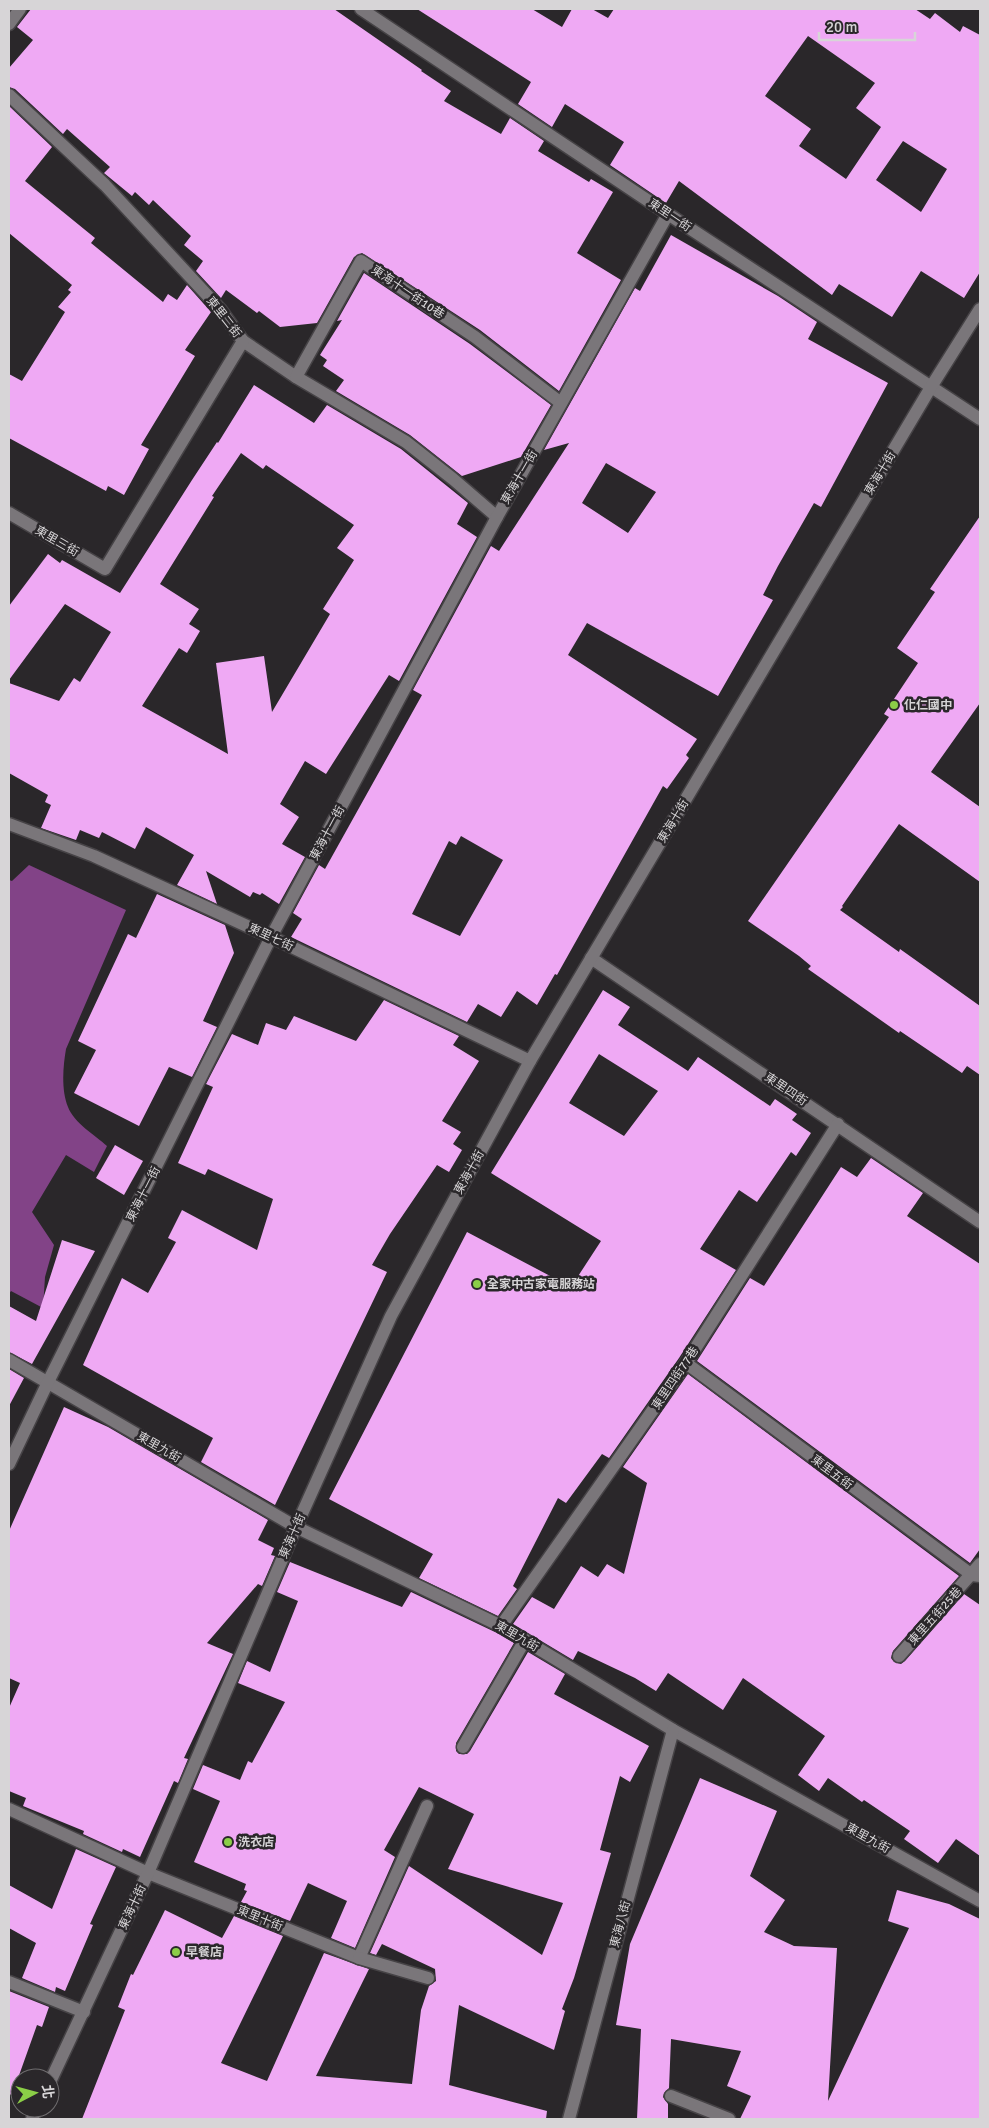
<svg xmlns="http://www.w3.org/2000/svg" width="989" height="2128" font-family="Signika,'Noto Sans TC',sans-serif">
	<rect width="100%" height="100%" fill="#2a272a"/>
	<path fill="#824387" d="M29,865L126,910L66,1049C63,1066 61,1090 68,1107C74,1123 95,1135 107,1146L94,1172L66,1155L32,1212L54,1245L45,1277L43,1308L11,1291L9,1294V880L12,881Z"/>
	<g fill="#efa9f4" fill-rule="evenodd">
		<path d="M31,9H334L422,70L421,71L451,91L444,101L501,134L510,118L544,141L538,151L589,182L591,179L613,192L577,253L621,280L559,391L480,330L362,253L354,257L317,323L280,327L259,311L257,313L226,290L221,298L196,271L203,261L184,245L191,236L153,200L149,205L135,192L132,196L104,173L110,167L67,129L63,134L15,89L9,87V68L33,40L17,27Z"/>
		<path d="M417,9H532L562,27L572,9H592L608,18L614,9H915L930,19L935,13L960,32L963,26L980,35V272L964,298L921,271L892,317L839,284L832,295L679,181L666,203L610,165L624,142L565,104L552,127L518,104L531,82ZM808,36L875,83L856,108L881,127L846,179L799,146L811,129L765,96ZM903,141L947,169L921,212L876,180Z"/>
		<path d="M9,106L52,147L25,181L95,238L91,243L163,302L168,294L177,300L187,285L211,312L185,350L195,356L141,445L149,449L124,495L108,486L106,491L9,438V374L22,381L65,312L58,307L71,292L68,290L72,285L9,233Z"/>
		<path d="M671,235L778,296L817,322L808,339L888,383L821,507L814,503L778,566L763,595L773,600L718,696L587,623L568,655L697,739L686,755L689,758L667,789L663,786L557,975L555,974L537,1005L517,991L501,1017L478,1004L467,1022L291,937L302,919L293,913L319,865L325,869L422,695L413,690L491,546L499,551L569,443L544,450L635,288L640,291ZM606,463L656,492L628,533L582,503ZM461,836L503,860L460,936L412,914L449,841L456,845Z"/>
		<path d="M364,273L470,344L551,405L521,457L462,476L410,435L336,391L344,380L323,366L327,360L320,355L342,320L337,321Z"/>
		<path d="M254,385L314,423L327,405L401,449L468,503L457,524L477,537L399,681L389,675L326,774L305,761L280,804L299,817L282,844L305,857L279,904L262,893L260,895L253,892L250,897L206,871L217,904L177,885L194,855L146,827L135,849L102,832L99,838L80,830L76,840L41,828L51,805L45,802L48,795L9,773V683L59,701L74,678L80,682L111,632L65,604L9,680V606L48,554L60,563L62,560L120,593L192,480L217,442L218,443ZM241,453L263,469L266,465L354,525L337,548L354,560L323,609L330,614L272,712L264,656L216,663L228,754L142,706L179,648L187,653L200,631L189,624L199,609L160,584L214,497L212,496Z"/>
		<path d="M980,516V703L931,772L980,807V882L899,824L842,906L843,907L840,910L899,952L900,949L980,1006V1075L967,1066L962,1073L900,1031L899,1033L808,969L811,966L799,956L748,921L889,717L884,714L918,663L897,648L935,592L930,589Z"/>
		<path d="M157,894L225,925L234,953L203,1021L217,1027L192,1077L169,1067L139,1126L74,1093L96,1050L78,1041L128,934L136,938Z"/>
		<path d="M603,990L630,1007L618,1025L688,1071L698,1057L770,1106L775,1099L797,1114L792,1120L811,1133L796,1156L791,1152L757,1202L739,1190L700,1249L736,1270L679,1358L609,1458L602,1454L566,1503L558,1498L513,1586L517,1589L498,1616L419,1578L433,1554L329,1499L467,1232L571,1287L601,1241L491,1173ZM599,1054L658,1091L624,1136L569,1103Z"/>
		<path d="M384,1000L459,1036L453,1045L479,1061L442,1121L461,1132L453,1144L462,1150L449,1172L437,1165L390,1234L372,1265L387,1272L275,1505L201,1462L213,1438L83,1365L122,1278L148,1293L176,1242L168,1238L182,1210L257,1250L273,1199L208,1169L205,1175L178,1163L213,1087L206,1084L232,1034L258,1045L266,1023L286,1030L294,1016L356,1041Z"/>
		<path d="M115,1145L143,1161L124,1195L96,1178Z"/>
		<path d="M871,1158L923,1193L907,1216L980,1264V1549L970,1563L697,1361L750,1278L764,1286L841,1167L857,1177Z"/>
		<path d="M62,1240L95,1251L32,1364L9,1352V1306L36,1321Z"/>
		<path d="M9,1369L24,1378L9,1406Z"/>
		<path d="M688,1374L959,1576L893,1651L891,1658L894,1662L901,1664L905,1661L964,1594L980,1605V1856L956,1839L938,1863L904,1839L910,1831L864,1800L862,1802L828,1778L819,1791L798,1775L825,1736L743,1678L723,1710L668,1673L656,1691L635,1678L578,1651L573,1660L513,1624L532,1597L554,1609L581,1566L598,1577L607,1564L624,1574L647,1483L623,1467Z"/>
		<path d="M64,1407L108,1427L268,1520L258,1540L274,1548L271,1555L275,1556L262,1586L258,1584L207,1643L233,1654L184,1758L188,1759L178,1783L174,1781L140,1857L123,1849L122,1852L83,1834L84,1831L23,1806L26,1798L9,1791V1708L20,1683L9,1678V1531Z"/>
		<path d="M290,1562L402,1607L411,1592L497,1633L514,1643L456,1743V1751L459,1754H467L470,1751L528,1652L565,1674L554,1694L649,1746L630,1782L620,1776L600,1850L611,1853L574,1978L562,2009L565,2011L554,2050L459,2005L449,2085L547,2111L546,2119H82L125,2010L118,2007L131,1974L133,1975L165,1910L222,1938L234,1916L283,1936L221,2063L267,2081L324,1953L369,1969L316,2076L412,2084L421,2010L429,1986L436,1981L435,1969L382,1944L376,1955L370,1953L409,1866L542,1955L563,1903L448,1869L474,1814L419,1787L384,1850L395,1857L355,1948L331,1938L347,1901L308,1883L290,1921L241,1902L247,1891L244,1890L246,1884L194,1862L220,1801L193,1789L203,1765L240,1780L248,1761L252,1763L285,1702L238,1683L247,1661L270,1672L298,1601L277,1592Z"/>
		<path d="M700,1778L777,1811L750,1876L785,1900L764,1932L794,1946L837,1948L828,2101L909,1928L888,1921L897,1890L949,1904L980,1919V2119H740L751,2096L727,2086L741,2051L671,2039L669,2088L664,2093L663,2097L668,2104V2119H637L641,2029L616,2025L630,1944Z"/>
		<path d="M76,1849L116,1867L90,1924L93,1925L65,1991L56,1987L55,1992L22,1978L36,1943L9,1928V1885L52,1909Z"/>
		<path d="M9,1991L49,2007L42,2027L37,2025L12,2095L9,2094Z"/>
	</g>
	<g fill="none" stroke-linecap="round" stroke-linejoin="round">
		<g stroke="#464346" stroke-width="15">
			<g id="minor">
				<path d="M361,9L668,214L980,419"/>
				<path d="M9,24L20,9"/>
				<path d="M9,95L105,185L220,309L243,341L296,377L406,442L453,479L497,517"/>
				<path d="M296,377L361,261L475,337L561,403"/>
				<path d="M9,513L105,569L243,341"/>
				<path d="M9,824L94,856L271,937L530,1061"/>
				<path d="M591,958L980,1222"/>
				<path d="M9,1360L296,1527L501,1626L673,1730L980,1901"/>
				<path d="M686,1363L972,1575L980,1576"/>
				<path d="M9,1464L48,1382L271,937L497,517L668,214"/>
				<path d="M501,1626L686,1363L838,1124"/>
				<path d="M899,1656L980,1564"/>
				<path d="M463,1747L525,1640"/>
				<path d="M9,1809L148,1873L359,1958L427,1806"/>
				<path d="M359,1958L428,1978"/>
				<path d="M9,1982L84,2012"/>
				<path d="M50,2082L148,1873L296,1527L391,1316L530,1061L931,387L980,309"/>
				<path d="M671,2096L729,2119"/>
				<path d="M32,2119L37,2108"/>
				<path d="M569,2119L673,1730"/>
			</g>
		</g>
		<use href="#minor" stroke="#7a767a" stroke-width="12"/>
	</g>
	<g fill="#8bce47" stroke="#2a272a" stroke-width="2">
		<circle cx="894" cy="705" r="5"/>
		<circle cx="477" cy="1284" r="5"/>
		<circle cx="228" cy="1842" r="5"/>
		<circle cx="176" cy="1952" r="5"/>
	</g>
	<g text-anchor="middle" stroke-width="5" stroke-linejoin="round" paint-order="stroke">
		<g font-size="12" fill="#d7d5d7" stroke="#2a272a">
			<text transform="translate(670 215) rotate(34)" y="4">東里一街</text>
			<text transform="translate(408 292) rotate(34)" y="4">東海十一街10巷</text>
			<text transform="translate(224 317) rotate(52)" y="4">東里二街</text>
			<text transform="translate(880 473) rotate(-59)" y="4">東海十街</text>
			<text transform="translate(519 477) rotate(-60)" y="4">東海十一街</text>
			<text transform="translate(57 541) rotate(30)" y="4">東里三街</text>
			<text transform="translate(673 821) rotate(-59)" y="4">東海十街</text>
			<text transform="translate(327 833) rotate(-62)" y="4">東海十一街</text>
			<text transform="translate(271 937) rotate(25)" y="4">東里七街</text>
			<text transform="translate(786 1089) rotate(34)" y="4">東里四街</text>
			<text transform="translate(469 1172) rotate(-61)" y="4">東海十街</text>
			<text transform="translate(143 1194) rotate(-63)" y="4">東海十一街</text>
			<text transform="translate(675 1378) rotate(-56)" y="4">東里四街77巷</text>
			<text transform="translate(159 1447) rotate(30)" y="4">東里九街</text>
			<text transform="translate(832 1472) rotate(37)" y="4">東里五街</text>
			<text transform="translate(292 1536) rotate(-66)" y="4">東海十街</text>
			<text transform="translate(935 1616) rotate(-48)" y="4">東里五街25巷</text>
			<text transform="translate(517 1636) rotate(30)" y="4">東里九街</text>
			<text transform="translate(868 1838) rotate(29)" y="4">東里九街</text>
			<text transform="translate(132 1907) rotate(-65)" y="4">東海十街</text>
			<text transform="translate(260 1918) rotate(22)" y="4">東里十街</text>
			<text transform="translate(620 1924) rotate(-75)" y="4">東海八街</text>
		</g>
		<g font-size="12" font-weight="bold" fill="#d7d5d7" stroke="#2a272a" text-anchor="start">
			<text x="904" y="709">化仁國中</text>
			<text x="487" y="1288">全家中古家電服務站</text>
			<text x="238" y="1846">洗衣店</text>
			<text x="186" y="1956">早餐店</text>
		</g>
	</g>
	<rect width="989" height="2128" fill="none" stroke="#d7d5d7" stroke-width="20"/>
	<g transform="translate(35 2093) rotate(84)"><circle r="24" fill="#2a272a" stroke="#6f6d6f"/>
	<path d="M0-4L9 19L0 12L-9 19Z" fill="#8bce47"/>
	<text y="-8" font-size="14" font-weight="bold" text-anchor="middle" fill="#d7d5d7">北</text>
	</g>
	<path d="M819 32v8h96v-8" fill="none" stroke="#d7d5d7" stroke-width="2.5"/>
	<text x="826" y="32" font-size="15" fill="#d7d5d7" stroke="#2a272a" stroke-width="4" paint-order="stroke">20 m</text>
</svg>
